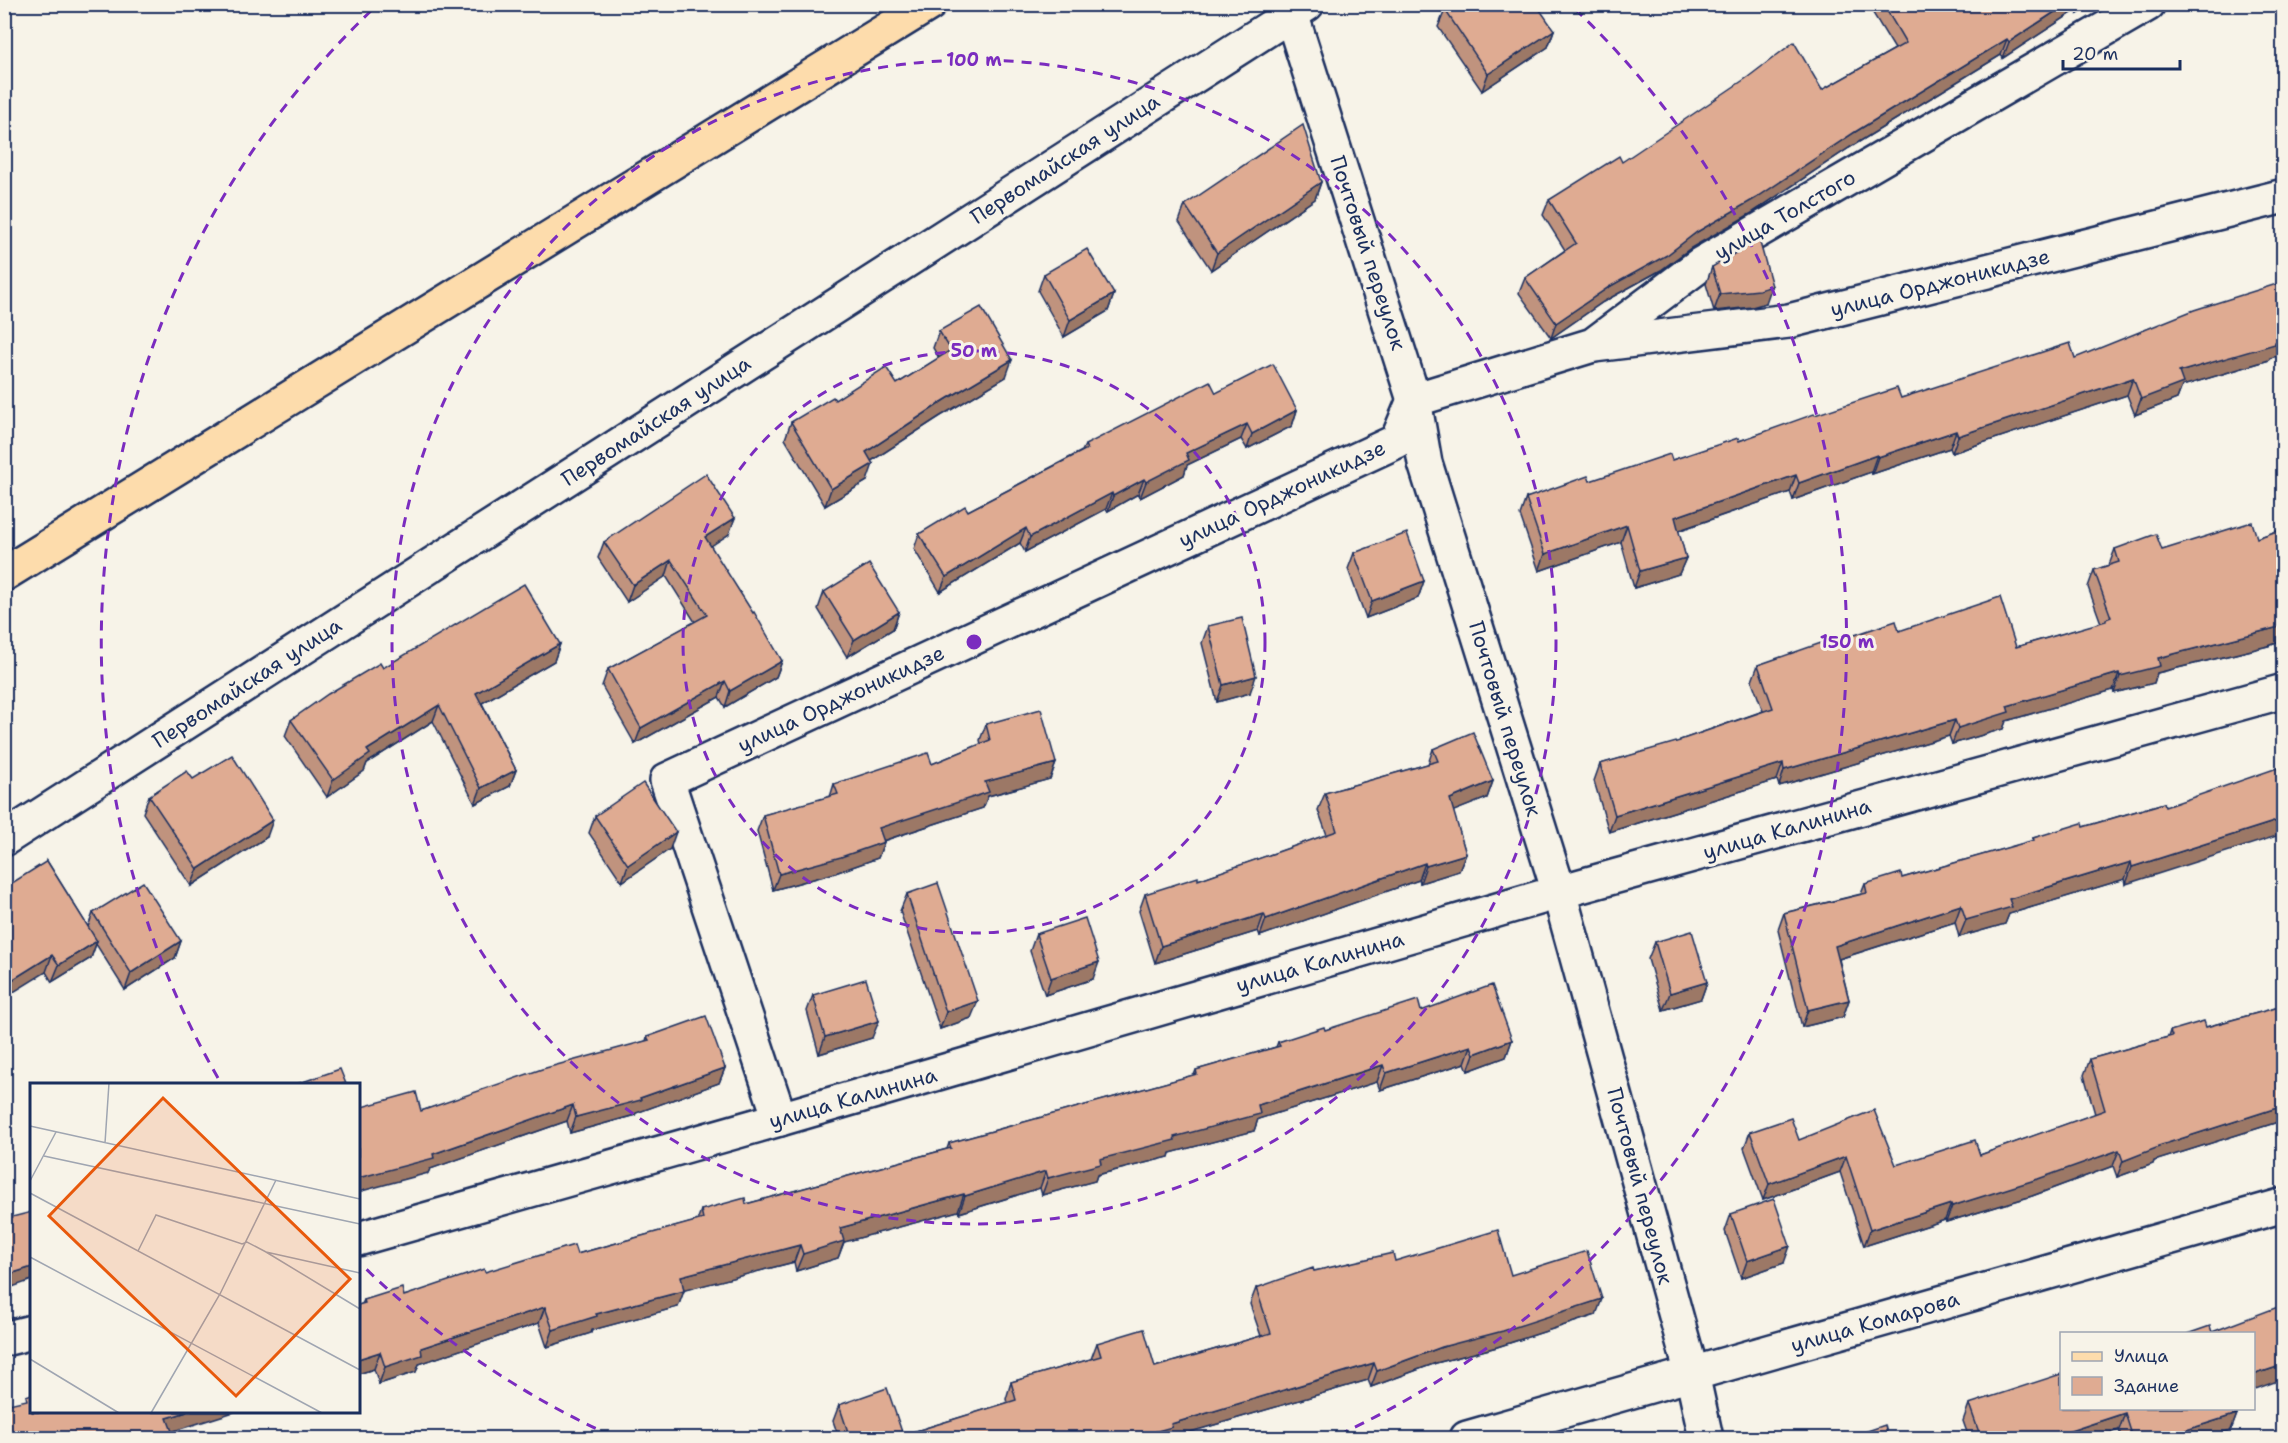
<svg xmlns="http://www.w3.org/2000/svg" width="2288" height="1443" font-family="'Shantell Sans',sans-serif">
	<rect width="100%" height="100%" fill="#f7f3e8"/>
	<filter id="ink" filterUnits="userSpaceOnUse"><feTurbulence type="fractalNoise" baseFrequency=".0167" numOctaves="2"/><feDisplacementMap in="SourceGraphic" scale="12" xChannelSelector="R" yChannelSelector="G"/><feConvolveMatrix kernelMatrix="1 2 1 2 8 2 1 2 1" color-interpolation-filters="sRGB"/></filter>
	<g filter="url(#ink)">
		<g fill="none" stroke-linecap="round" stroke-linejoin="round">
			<g stroke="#1b2f5e" stroke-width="38">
				<g id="minor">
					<path d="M1288,4L1414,400L1425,463L1559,892L1692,1374L1706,1438"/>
					<path d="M1594,345L1789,321L2284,196"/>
					<path d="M4,839L1307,4"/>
					<path d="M780,1119L667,780L1397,441L1414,400L1593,345L1701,264L2148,4"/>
					<path d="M358,1239L780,1119L1559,892L2284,691"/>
					<path d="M4,1339L32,1332"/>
					<path d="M1467,1438L2284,1205"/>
				</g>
			</g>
			<g stroke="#1b2f5e" stroke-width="38">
				<path id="primary" d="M4,574L929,4"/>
			</g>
			<use href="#minor" stroke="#f7f3e8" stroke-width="33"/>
			<use href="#primary" stroke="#fddcac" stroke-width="33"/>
		</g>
		<g fill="#c0937e" stroke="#1b2f5e" stroke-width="1.5">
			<path d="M1873,4H2093L2078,14L2075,11L2003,58L2001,55L1849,148L1750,214L1691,248L1661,270L1603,302L1551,338L1519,293L1525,278L1565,250L1543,215L1549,200L1622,162L1822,90L1895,49L1871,10Z"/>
			<path d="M1445,10L1554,30L1548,47L1482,91L1438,27Z"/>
			<path d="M1321,182L1315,199L1211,270L1179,222L1185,205Z"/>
			<path d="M1712,267L1766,303L1752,307L1714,311L1706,284Z"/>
			<path d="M1044,274L1114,294L1108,311L1064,337L1038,291Z"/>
			<path d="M939,331L1006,377L939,417L871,461L867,481L825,506L785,439L791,422L897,384L939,358L933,348Z"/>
			<path d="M2075,358H2270L2269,360L2182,386L2177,399L2135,415L2127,395L1952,453L1950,448L1872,474L1871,472L1793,500L1790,492L1678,531L1686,558L1679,574L1634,588L1621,542L1539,571L1520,515L1526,498L1672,460L1739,441L1815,415L1901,398Z"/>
			<path d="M1216,393L1297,410L1292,426L1247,449L1241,439L1187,465L1184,475L1140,498L1138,494L1108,511L1106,509L1025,552L1020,543L940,592L914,549L919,534L968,511L1082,451L1085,445Z"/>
			<path d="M2283,529V641L2268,646L2157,673L2154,683L2114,693L2113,690L2006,721L2003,729L1952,744L1949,736L1779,786L1777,780L1609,832L1594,781L1600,764L1679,742L1680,740L1763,711L1752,681L1758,665L1825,645L1899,631L2016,647L2101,623L2088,587L2094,570L2109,565L2115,549L2162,550L2257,538Z"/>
			<path d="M729,534L710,546L782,661L776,677L725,707L719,697L635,744L602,686L608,669L695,622L666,576L627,602L598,558L604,542Z"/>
			<path d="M1354,553L1424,581L1418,598L1366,618L1348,569Z"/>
			<path d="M824,592L899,612L893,629L847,657L818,609Z"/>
			<path d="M1208,626L1250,693L1217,702L1202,643Z"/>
			<path d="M560,644L554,661L482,703L516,770L510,786L475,804L433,721L367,763L364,771L327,797L285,736L291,720L383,668Z"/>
			<path d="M986,724L1056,763L1050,779L988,796L983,808L883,841L884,842L878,858L835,873L773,890L757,831L763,815L830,797L834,784L932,764L981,744L980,740Z"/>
			<path d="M1433,749L1493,781L1487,798L1453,811L1466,854L1459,871L1420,883L1419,880L1260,936L1258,931L1155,963L1139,911L1145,894L1198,880L1327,835L1318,810L1325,793L1428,764Z"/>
			<path d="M149,796L267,837L191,886L143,813Z"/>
			<path d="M2164,803L2126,884L2125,879L2009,914L2005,924L1959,937L1955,922L1839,959L1849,1000L1843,1017L1802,1027L1778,930L1784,913L1861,894L1865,884L1902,878L2032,841L2033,838L2083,827Z"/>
			<path d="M595,816L670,849L622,882L589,833Z"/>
			<path d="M47,861L88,927L93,913L181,941L175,958L125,990L96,944L91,958L52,982L46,972Z"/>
			<path d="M907,894L971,1018L940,1029L900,911Z"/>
			<path d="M1036,934L1093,979L1045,995L1030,951Z"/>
			<path d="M1655,942L1707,982L1701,999L1663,1010L1648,959Z"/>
			<path d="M813,995L872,1038L819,1054L807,1011Z"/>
			<path d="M2283,1006V1124L2279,1125L2278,1122L2154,1161L2153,1164L2117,1177L2113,1166L2032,1196L1946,1222L1945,1220L1864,1246L1840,1172L1763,1200L1744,1148L1750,1132L1799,1140L1896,1165L1980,1155L2095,1114L2084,1075L2090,1059L2168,1037L2170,1031L2206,1027Z"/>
			<path d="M1421,1011L1512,1040L1506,1057L1468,1071L1465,1063L1380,1090L1377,1082L1258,1119L1254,1131L1170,1153L1169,1157L1097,1175L1095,1181L1042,1195L1040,1188L959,1213L958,1211L844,1242L838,1258L796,1271L794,1262L684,1290L678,1307L592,1330L591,1333L547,1347L539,1323L419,1364L416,1372L379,1384L374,1369L358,1374V1305L362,1304L364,1300L404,1296L485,1272L577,1254L697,1221L701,1210L746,1204L947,1149L949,1143L1194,1075L1196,1070L1276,1047L1278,1042L1325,1030Z"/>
			<path d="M647,1037L725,1068L719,1083L636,1113L635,1115L570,1133L567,1121L430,1169L428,1173L421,1111L646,1041Z"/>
			<path d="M1731,1214L1784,1263L1741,1278L1725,1231Z"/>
			<path d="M1395,1261L1511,1275L1596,1315L1497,1347L1436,1363L1371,1387L1368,1380L1170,1438H839L833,1421L839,1405L903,1435L1007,1403L1006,1399L1011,1382L1091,1359L1097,1343L1155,1367L1261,1336L1250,1304L1256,1288L1314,1271Z"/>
			<path d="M1969,1404L2237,1414L2231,1430L2205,1438H2122L2119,1430L2092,1438H1969L1963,1421Z"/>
		</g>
		<g fill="#9c7866" stroke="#1b2f5e" stroke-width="1.5">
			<path d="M2067,4H2078L2075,11L2003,58L2009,42Z"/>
			<path d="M2081,4H2093L2078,14Z"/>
			<path d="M1554,30L1548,47L1482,91L1488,74Z"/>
			<path d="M2007,39L2001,55L1849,148L1750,214L1691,248L1661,270L1603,302L1551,338L1556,323L1609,287L1697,232L1855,132Z"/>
			<path d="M1321,182L1315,199L1211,270L1217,253Z"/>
			<path d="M1772,286L1766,303L1752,307L1714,311L1720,294Z"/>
			<path d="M1114,294L1108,311L1064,337L1070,320Z"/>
			<path d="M2283,340V355L2270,358L2269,360L2182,386L2177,399L2135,415L2141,399L2179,372Z"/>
			<path d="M1012,360L1006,377L939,417L859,469L866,452L945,400Z"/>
			<path d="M2133,378L2127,395L1952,453L1958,436Z"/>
			<path d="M1297,410L1292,426L1247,449L1252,434Z"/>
			<path d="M1247,424L1241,439L1187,465L1184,475L1140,498L1146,482L1186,453Z"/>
			<path d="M1956,431L1950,448L1872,474L1878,457Z"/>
			<path d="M1877,455L1871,472L1793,500L1799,483Z"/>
			<path d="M873,464L867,481L825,506L831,489Z"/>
			<path d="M1796,475L1790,492L1668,534L1675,517Z"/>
			<path d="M1144,479L1138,494L1108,511L1113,496Z"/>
			<path d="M1112,493L1106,509L1025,552L1030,537Z"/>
			<path d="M735,518L729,534L699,554L705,537Z"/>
			<path d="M1627,525L1621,542L1539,571L1545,554Z"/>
			<path d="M1026,528L1020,543L940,592L946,577Z"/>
			<path d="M1686,558L1679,574L1634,588L1640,571Z"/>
			<path d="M671,560L666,576L627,602L633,585Z"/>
			<path d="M1424,581L1418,598L1366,618L1372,601Z"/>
			<path d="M899,612L893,629L847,657L854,640Z"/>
			<path d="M2283,626V641L2268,646L2157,673L2154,683L2114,693L2120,676L2158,658Z"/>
			<path d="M560,644L554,661L470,710L476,693Z"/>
			<path d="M782,661L776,677L725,707L730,691Z"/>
			<path d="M2119,673L2113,690L2006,721L2003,729L1952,744L1958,728L2007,706Z"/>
			<path d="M1256,676L1250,693L1217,702L1223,685Z"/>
			<path d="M725,681L719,697L635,744L641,728Z"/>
			<path d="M439,705L433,721L367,763L364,771L327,797L333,780L367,750Z"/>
			<path d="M1955,720L1949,736L1779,786L1784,770Z"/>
			<path d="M1056,763L1050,779L988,796L983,808L873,844L879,828L985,782Z"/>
			<path d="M1783,763L1777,780L1609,832L1615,815Z"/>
			<path d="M516,770L510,786L475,804L481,788Z"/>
			<path d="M1493,781L1487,798L1444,815L1450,799Z"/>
			<path d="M2283,819V834L2126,884L2132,867Z"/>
			<path d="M273,820L267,837L191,886L198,869Z"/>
			<path d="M676,832L670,849L622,882L628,865Z"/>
			<path d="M884,842L878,858L835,873L773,890L779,874Z"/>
			<path d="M1466,854L1459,871L1420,883L1426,866Z"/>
			<path d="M2131,862L2125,879L2009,914L2005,924L1959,937L1966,920L2009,899Z"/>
			<path d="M1425,863L1419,880L1260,936L1266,919Z"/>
			<path d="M1961,905L1955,922L1829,962L1835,946Z"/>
			<path d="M1264,914L1258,931L1155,963L1161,946Z"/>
			<path d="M97,941L91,958L52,982L59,965Z"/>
			<path d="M181,941L175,958L125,990L131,973Z"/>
			<path d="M52,955L46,972L4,998V985Z"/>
			<path d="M1099,962L1093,979L1045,995L1051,978Z"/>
			<path d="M1707,982L1701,999L1663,1010L1670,993Z"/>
			<path d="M1849,1000L1843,1017L1802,1027L1808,1010Z"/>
			<path d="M978,1001L971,1018L940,1029L946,1012Z"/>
			<path d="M879,1021L872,1038L819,1054L825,1037Z"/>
			<path d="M1512,1040L1506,1057L1468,1071L1474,1054Z"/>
			<path d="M1471,1046L1465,1063L1380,1090L1386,1073Z"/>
			<path d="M1383,1065L1377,1082L1258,1119L1254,1131L1170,1153L1169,1157L1097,1175L1095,1181L1042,1195L1048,1178L1100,1159L1174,1137L1258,1105Z"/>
			<path d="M725,1068L719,1083L636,1113L635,1115L570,1133L576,1117L640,1098Z"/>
			<path d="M573,1105L567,1121L430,1169L428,1173L358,1192V1178L433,1154Z"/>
			<path d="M2283,1106L2278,1122L2154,1161L2153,1164L2117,1177L2123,1161L2158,1146Z"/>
			<path d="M2283,1112V1124L2279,1125Z"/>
			<path d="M2119,1150L2113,1166L2032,1196L1946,1222L1952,1206Z"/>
			<path d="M1846,1156L1840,1172L1763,1200L1769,1184Z"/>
			<path d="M1046,1171L1040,1188L959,1213L965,1196Z"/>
			<path d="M964,1194L958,1211L844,1242L838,1258L796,1271L803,1254L840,1228Z"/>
			<path d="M1951,1204L1945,1220L1864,1246L1870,1230Z"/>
			<path d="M800,1245L794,1262L674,1293L681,1276Z"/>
			<path d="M1790,1246L1784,1263L1741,1278L1747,1261Z"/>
			<path d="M32,1267V1280L4,1290V1276Z"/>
			<path d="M684,1291L678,1307L592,1330L591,1333L547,1347L553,1330L596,1314Z"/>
			<path d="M1602,1299L1596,1315L1497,1347L1436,1363L1371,1387L1377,1371L1442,1347Z"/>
			<path d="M545,1307L539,1323L419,1364L416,1372L379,1384L385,1367L421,1348Z"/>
			<path d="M380,1352L374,1369L358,1374V1359Z"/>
			<path d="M1374,1363L1368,1380L1170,1438H1132L1171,1424Z"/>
			<path d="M2283,1365V1379L2253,1390V1375Z"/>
			<path d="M187,1412H234L161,1435L167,1418Z"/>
			<path d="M2125,1413L2119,1430L2092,1438H2051L2052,1437Z"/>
			<path d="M2237,1414L2231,1430L2205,1438H2166L2167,1436Z"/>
			<path d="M2051,1433L2048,1438H2034Z"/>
			<path d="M173,1434L171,1438H160Z"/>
		</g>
		<g fill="#dfab92" stroke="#1b2f5e" stroke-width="1.5">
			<path d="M1452,4H1536L1554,30L1488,74L1445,10Z"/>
			<path d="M1883,4H2067L2009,42L2007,39L1855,132L1756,198L1697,232L1667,255L1609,287L1556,323L1525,278L1576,243L1549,200L1619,156L1622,162L1748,77L1794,42L1822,90L1906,43Z"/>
			<path d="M1303,125L1321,182L1217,253L1185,205Z"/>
			<path d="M1759,239L1772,286L1759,290L1720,294L1712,267Z"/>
			<path d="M1087,249L1114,294L1070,320L1044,274Z"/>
			<path d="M2283,282V340L2275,342V344L2179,372L2183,383L2141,399L2133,378L1958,436L1956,431L1878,457L1877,455L1799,483L1796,475L1675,517L1686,558L1640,571L1627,525L1545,554L1526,498L1588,476L1590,481L1670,454L1672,460L1738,438L1739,441L1814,414L1815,415L1897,388L1901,398L2070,343L2075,358L2194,310Z"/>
			<path d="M981,307L1012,360L945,400L866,452L873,464L831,489L791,422L833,397L835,400L886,367L897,384L951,350L939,331Z"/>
			<path d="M1273,364L1297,410L1252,434L1247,424L1186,453L1189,460L1146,482L1144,479L1113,496L1112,493L1030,537L1026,528L946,577L919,534L965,506L968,511L1087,449L1085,445L1210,381L1216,393Z"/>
			<path d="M706,474L735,518L705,537L753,613L754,612L782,661L730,691L725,681L641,728L608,669L707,615L671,560L633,585L604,542Z"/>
			<path d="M2252,522L2257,538L2283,529V626L2158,658L2160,666L2120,676L2119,673L2007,706L2009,712L1958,728L1955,720L1784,770L1783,763L1615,815L1600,764L1680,741V740L1773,708L1758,665L1824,642L1825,645L1896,621L1899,631L2000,597L2016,647L2106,621V619L2111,617L2094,570L2119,562L2115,549L2156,534L2162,550Z"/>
			<path d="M1407,533L1424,581L1372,601L1354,553Z"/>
			<path d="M869,564L899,612L854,640L824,592Z"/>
			<path d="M524,584L560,644L476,693L516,770L481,788L439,705L367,750L370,754L333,780L291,720L328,694L380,663L383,668Z"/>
			<path d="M1242,618L1256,676L1223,685L1208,626Z"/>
			<path d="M1041,709L1056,763L985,782L989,792L879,828L884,842L841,857L779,874L763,815L838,794L834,784L928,753L932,764L990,740L986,724Z"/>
			<path d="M1473,732L1493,781L1450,799L1466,854L1426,866L1425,863L1266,919L1264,914L1161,946L1145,894L1198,877V880L1337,831L1325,793L1438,761L1433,749Z"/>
			<path d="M232,755L273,820L198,869L149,796L187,771L193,779Z"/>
			<path d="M2283,766V819L2132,867L2131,862L2009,899L2012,907L1966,920L1961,905L1835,946L1849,1000L1808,1010L1784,913L1867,893L1865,884L1901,873L1902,878L2034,840L2033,838L2082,823L2083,827L2164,803L2165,807Z"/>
			<path d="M643,783L676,832L628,865L595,816Z"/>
			<path d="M47,861L97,941L59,965L52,955L4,985V888Z"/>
			<path d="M143,882L181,941L131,973L93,913Z"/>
			<path d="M938,883L978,1001L946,1012L907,894Z"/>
			<path d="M1085,918L1099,962L1051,978L1036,934Z"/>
			<path d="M1692,931L1707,982L1670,993L1655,942Z"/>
			<path d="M866,979L879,1021L825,1037L813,995Z"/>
			<path d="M1492,985L1512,1040L1474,1054L1471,1046L1386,1073L1383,1065L1258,1105L1260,1114L1174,1137L1175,1140L1100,1159L1101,1164L1048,1178L1046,1171L965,1196L964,1194L840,1228L844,1241L803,1254L800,1245L681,1276L684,1291L596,1314L597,1316L553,1330L545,1307L421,1348L422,1355L385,1367L380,1352L358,1359V1305L365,1303L364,1300L402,1288L404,1296L484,1269L485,1272L574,1245L577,1254L703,1219L701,1210L745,1198L746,1204L951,1148L949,1143L1197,1074L1196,1070L1280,1046L1278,1042L1324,1027L1325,1030L1418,1000L1421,1011Z"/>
			<path d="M2283,1006V1106L2158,1146L2159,1147L2123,1161L2119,1150L2038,1179L1952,1206L1951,1204L1870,1230L1846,1156L1769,1184L1750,1132L1791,1118L1799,1140L1874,1110L1896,1165L1975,1140L1980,1155L2105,1110L2090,1059L2172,1036L2170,1031L2204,1021L2206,1027Z"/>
			<path d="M706,1016L725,1068L640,1098L641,1100L576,1117L573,1105L433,1154L434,1158L358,1178V1108L416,1092L421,1111L542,1069L649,1040L647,1037Z"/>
			<path d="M340,1069L346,1084H297Z"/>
			<path d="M1774,1199L1790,1246L1747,1261L1731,1214Z"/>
			<path d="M32,1212V1267L4,1276V1219Z"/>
			<path d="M1498,1230L1511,1275L1587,1251L1602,1299L1503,1331L1442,1347L1377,1371L1374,1363L1171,1424L1172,1427L1132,1438H1125L1124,1436L1115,1438H850L839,1405L887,1388L903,1435L1016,1400L1011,1382L1101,1356L1097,1343L1144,1329L1155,1367L1271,1333L1256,1288L1313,1268L1314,1271L1393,1253L1395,1261Z"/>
			<path d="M2283,1305V1365L2253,1375V1334H2187L2210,1326L2212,1332Z"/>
			<path d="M2061,1374V1408H2235L2237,1414L2167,1436V1438H2133L2125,1413L2052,1437L2051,1433L2034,1438H1981L1969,1404Z"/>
			<path d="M32,1394V1412H187L167,1418L173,1434L160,1438H4V1405L27,1400L26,1396Z"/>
			<path d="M1885,1425L1888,1438H1847Z"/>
			<path d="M727,1435L728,1438H714Z"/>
		</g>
	</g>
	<g fill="none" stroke="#7b2cbf" stroke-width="3" stroke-dasharray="10 8">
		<circle cx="974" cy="642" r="291"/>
		<circle cx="974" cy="642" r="582"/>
		<path d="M612 1436A873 873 0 0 1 362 1265M218 1078A873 873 0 0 1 373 9M1575 9A873 873 0 0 1 1336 1436"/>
	</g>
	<g text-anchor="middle" stroke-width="6" stroke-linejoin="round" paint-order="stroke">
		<g font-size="21" fill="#1b2f5e" stroke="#f7f3e8">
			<text transform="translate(1065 159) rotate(-33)" y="7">Первомайская улица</text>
			<text transform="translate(1785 215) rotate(-30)" y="7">улица Толстого</text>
			<text transform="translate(1368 253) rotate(72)" y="7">Почтовый переулок</text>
			<text transform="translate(1940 283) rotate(-14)" y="7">улица Орджоникидзе</text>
			<text transform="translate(656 421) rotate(-33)" y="7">Первомайская улица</text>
			<text transform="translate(1282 494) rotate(-25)" y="7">улица Орджоникидзе</text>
			<text transform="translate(247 683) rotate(-33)" y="7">Первомайская улица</text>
			<text transform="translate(841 699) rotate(-25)" y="7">улица Орджоникидзе</text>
			<text transform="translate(1505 719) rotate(73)" y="7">Почтовый переулок</text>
			<text transform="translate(1787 829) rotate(-16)" y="7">улица Калинина</text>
			<text transform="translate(1320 962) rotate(-16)" y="7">улица Калинина</text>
			<text transform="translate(853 1098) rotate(-16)" y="7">улица Калинина</text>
			<text transform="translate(1640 1186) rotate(75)" y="7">Почтовый переулок</text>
			<text transform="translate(1875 1322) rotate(-16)" y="7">улица Комарова</text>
		</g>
	</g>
	<g transform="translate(30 1083)">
		<rect width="330" height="330" fill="#f7f3e8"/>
		<path fill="none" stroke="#9fa5b1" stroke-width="1.5" d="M0,43L330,116M75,60L79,0M14,73L330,141M0,98L26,49M0,110L330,287M108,168L126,132L212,161L217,159L236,169L330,190M236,169L330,226M0,174L292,330M0,276L89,330M121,330L190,211L246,97"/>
		<path fill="#e8590c" fill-opacity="0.15" stroke="#e8590c" stroke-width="3" d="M133,15L320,196L206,313L19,133Z"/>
		<rect width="330" height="330" fill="none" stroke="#1b2f5e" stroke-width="3"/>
	</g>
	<circle cx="974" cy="642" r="9" fill="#7b2cbf" stroke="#f7f3e8" stroke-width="3"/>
	<g font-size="18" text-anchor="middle" font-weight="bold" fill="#7b2cbf" stroke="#f7f3e8" stroke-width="6" stroke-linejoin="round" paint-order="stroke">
		<text x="974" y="66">100 m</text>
		<text x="974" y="357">50 m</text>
		<text x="1847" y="648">150 m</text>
	</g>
	<rect width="2288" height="1443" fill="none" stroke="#f7f3e8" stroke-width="24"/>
	<rect x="12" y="12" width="2264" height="1419" fill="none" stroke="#1b2f5e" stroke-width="2" filter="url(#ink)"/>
	<rect x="2060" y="1332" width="195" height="78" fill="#f7f3e8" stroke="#9fa5b1" stroke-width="1.5"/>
	<rect x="2072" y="1352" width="30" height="9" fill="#fddcac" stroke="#9fa5b1" stroke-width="1.5"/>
	<text x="2114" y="1362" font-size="18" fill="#1b2f5e">Улица</text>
	<rect x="2072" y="1377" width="30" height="18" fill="#dfab92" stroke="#9fa5b1" stroke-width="1.5"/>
	<text x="2114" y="1392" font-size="18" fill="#1b2f5e">Здание</text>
	<path d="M2063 60v9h117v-9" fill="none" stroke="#1b2f5e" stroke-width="3"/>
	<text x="2072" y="60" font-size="18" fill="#1b2f5e" stroke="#f7f3e8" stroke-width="4.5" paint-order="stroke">20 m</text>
</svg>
